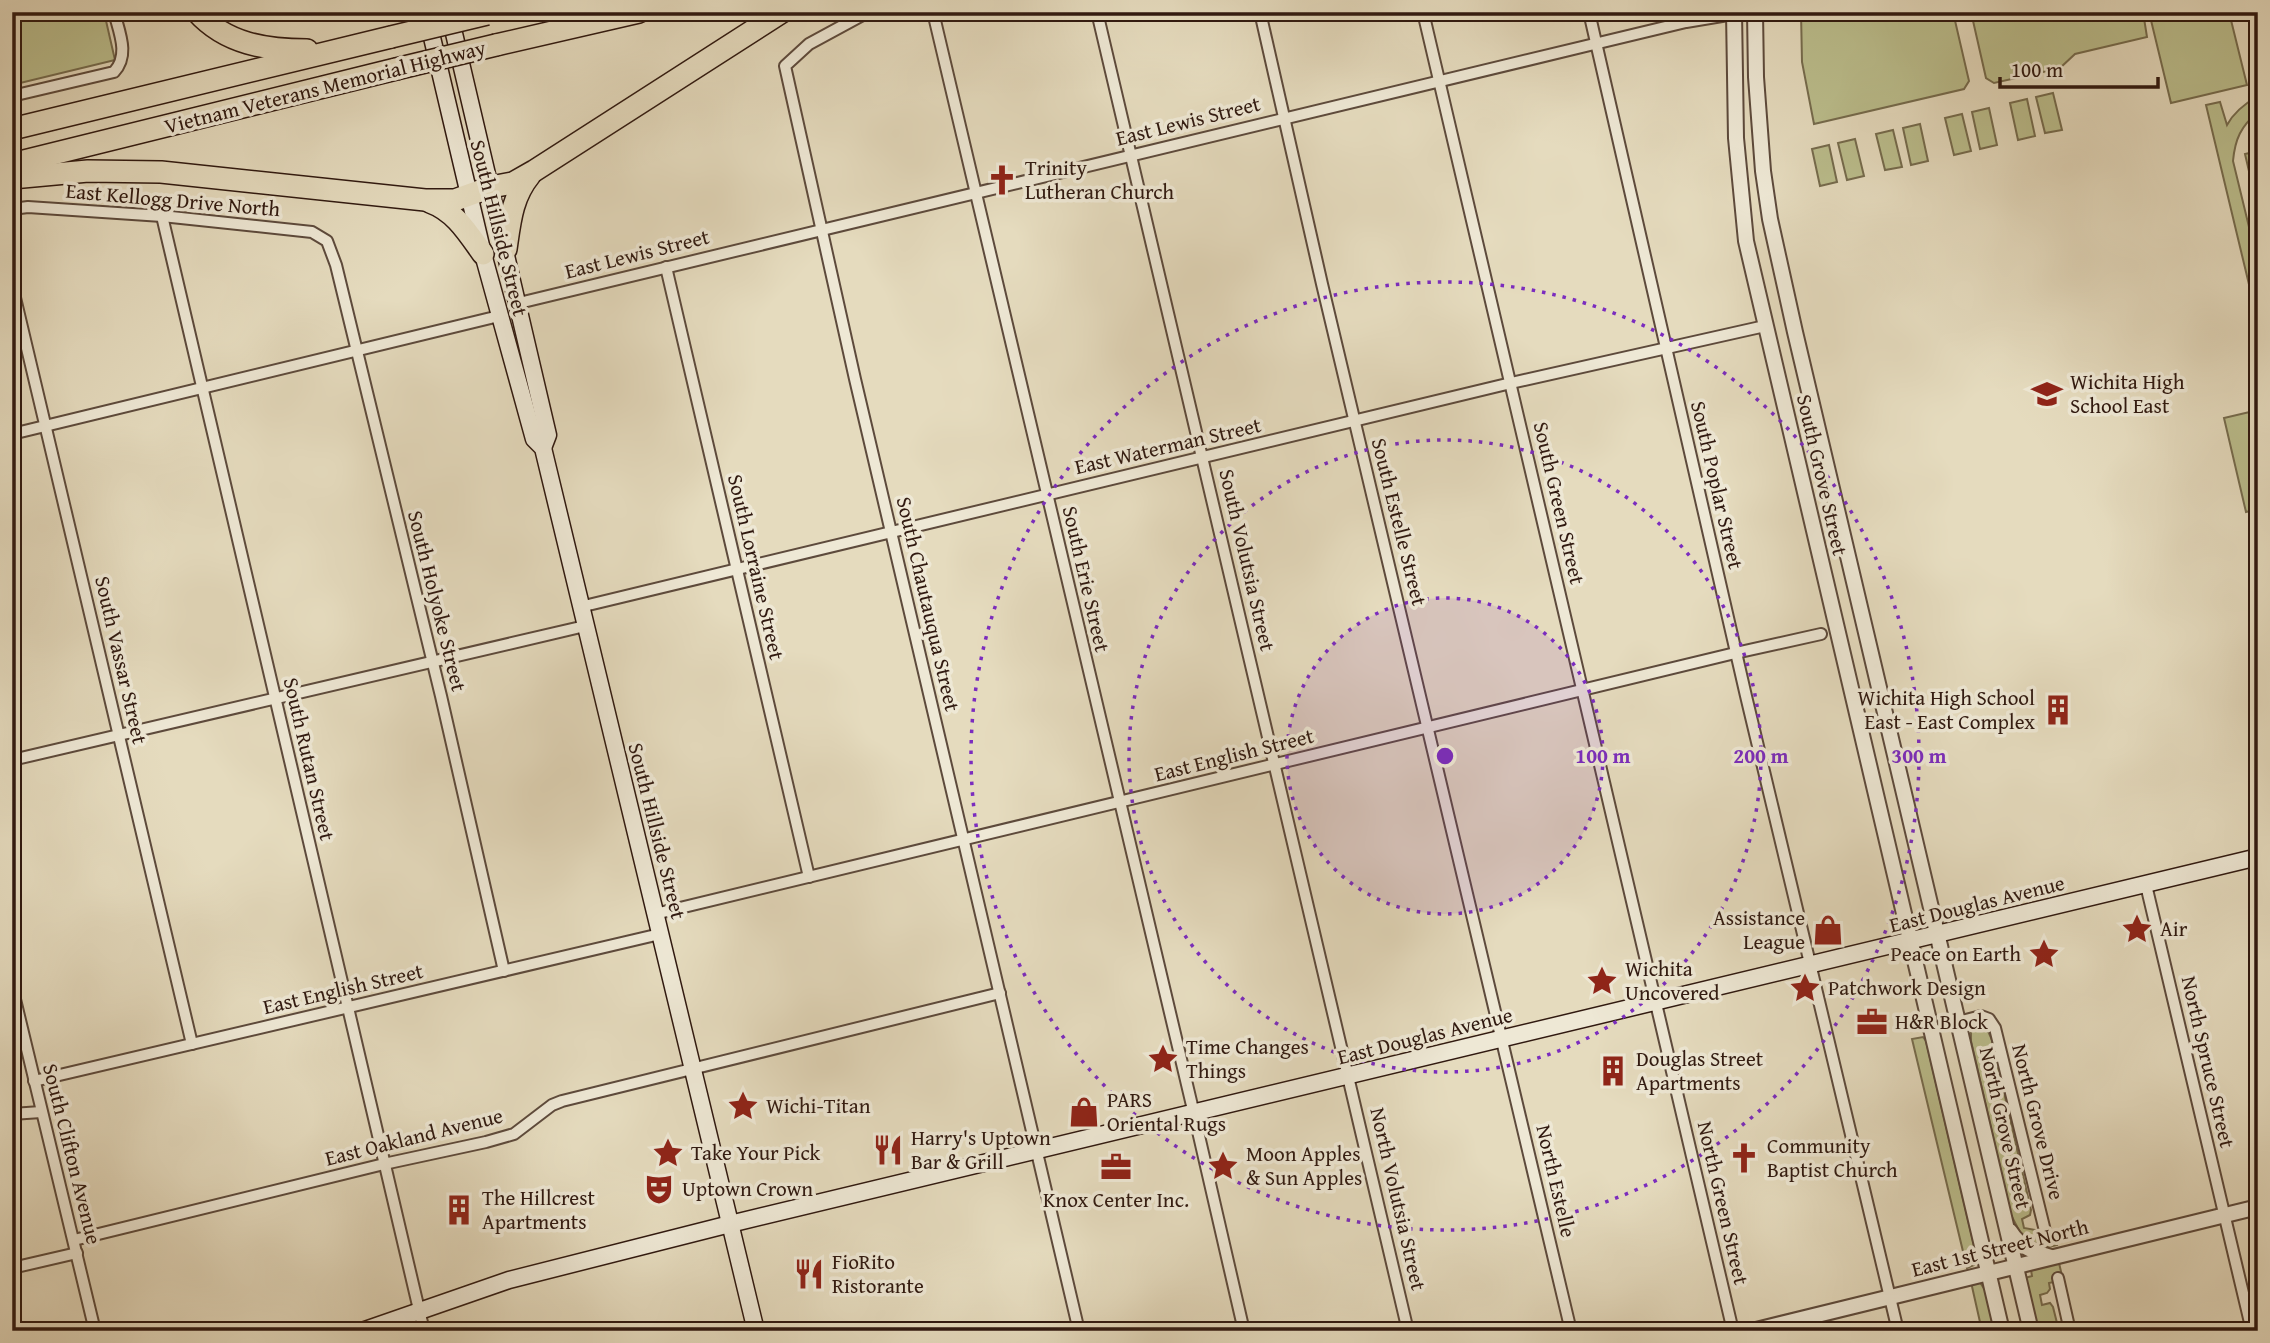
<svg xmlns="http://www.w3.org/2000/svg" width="2270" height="1343" font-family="'Gentium Book Plus',serif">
	<rect width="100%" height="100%" fill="#e5dbbe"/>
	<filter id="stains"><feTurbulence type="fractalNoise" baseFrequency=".00286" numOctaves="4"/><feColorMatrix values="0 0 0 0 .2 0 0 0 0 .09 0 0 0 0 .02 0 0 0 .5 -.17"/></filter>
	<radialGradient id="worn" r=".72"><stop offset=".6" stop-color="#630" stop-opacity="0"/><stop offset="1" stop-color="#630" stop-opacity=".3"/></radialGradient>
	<g fill="#bbbe8d" stroke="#766c4e" stroke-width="2">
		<path d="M12,12H104L115,60L12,85Z"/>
		<path d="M1801,12H1953L1969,81L1964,89L1814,124L1802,62Z"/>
		<path d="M1971,12H2143L2147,37L2075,54L2060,68L1994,83L1986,78Z"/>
		<path d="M2149,12H2229L2247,85L2171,103Z"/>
		<path d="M2053,93L2062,130L2045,133L2036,97Z"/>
		<path d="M2258,96V112C2241,126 2235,139 2233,161L2258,264V322L2206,105L2220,102L2227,125C2234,112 2244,104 2258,96Z"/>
		<path d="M2027,99L2035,136L2018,140L2010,103Z"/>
		<path d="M1989,108L1997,145L1980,149L1972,112Z"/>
		<path d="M1962,114L1971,151L1954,155L1945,118Z"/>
		<path d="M1920,124L1928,161L1911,165L1903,128Z"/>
		<path d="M1893,130L1902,167L1885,170L1876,134Z"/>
		<path d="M1855,139L1864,176L1847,180L1838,143Z"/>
		<path d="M1829,145L1837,182L1820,186L1812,149Z"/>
		<path d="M2258,151V210L2245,154Z"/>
		<path d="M2258,410V509L2246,512L2224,418Z"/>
		<path d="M1982,1026L1988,1031L1992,1040L2031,1210L2030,1215L2022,1219L2024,1228L2035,1230L2040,1237L2055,1234L2057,1245L2040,1249L2024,1240L2011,1215L1971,1041V1029Z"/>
		<path d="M1923,1037L1926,1041L1976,1254L1974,1265L1967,1268L1912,1039Z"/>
		<path d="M2059,1263L2063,1280L2049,1283L2050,1289L2047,1293L2040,1295L2042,1305L2050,1303L2053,1307L2059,1331H2038L2025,1278L2032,1276L2031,1270Z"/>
		<path d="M1979,1281L1985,1290L1995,1331H1982L1971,1282Z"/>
	</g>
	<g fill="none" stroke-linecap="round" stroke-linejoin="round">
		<g stroke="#5d4a3c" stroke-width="14">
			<g id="minor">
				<path d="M868,12L809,44L785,66L855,379L1079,1331"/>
				<path d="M933,12L1194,1114L1244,1331"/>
				<path d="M1097,12L1408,1331"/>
				<path d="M1260,12L1322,284L1571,1331"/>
				<path d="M1423,12L1733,1331"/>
				<path d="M1589,12L1746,696L1898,1331"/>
				<path d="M12,96L114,72C130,55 119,32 114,12"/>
				<path d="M12,209L28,207L162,216L312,232L327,241L336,265L441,696L504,971"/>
				<path d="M162,216L424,1331"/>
				<path d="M666,267L809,877"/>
				<path d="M12,285L192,1044"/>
				<path d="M519,303L1586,46L1686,22L1746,12"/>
				<path d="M12,434L499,316"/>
				<path d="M580,607L1511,383L1765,326"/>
				<path d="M12,760L585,626"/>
				<path d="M2146,885L2252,1331"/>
				<path d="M655,914L1731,654L1821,634"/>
				<path d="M12,987L95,1331"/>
				<path d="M1958,1022L1981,1016L1989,1019L1995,1028L2046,1235"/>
				<path d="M34,1081L660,934"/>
				<path d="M12,1114L41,1112"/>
				<path d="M74,1240L384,1164L486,1142L514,1134L552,1105L562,1101L1000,993"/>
				<path d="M12,1268L77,1253"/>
				<path d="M2058,1278L2070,1331"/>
			</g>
		</g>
		<g stroke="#5d4a3c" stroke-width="18">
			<g id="tertiary">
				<path d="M1734,12L1736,138L1746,241L2002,1331"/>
				<path d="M1755,12L1756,77L1763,171L1770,219L1795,332L2031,1331"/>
				<path d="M2010,1231C2020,1247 2033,1252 2051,1257"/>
				<path d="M1752,1331L2258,1207"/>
			</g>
		</g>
		<g stroke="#301910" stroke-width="19">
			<g id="secondary">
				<path d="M426,12L483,254L534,439L543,448L756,1331"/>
				<path d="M449,12L548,435L543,448"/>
				<path d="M362,1331L509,1280L730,1224L2258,857"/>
			</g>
		</g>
		<g stroke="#301910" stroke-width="24">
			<g id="motorway">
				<path d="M197,12C226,44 266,50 307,50"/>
				<path d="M496,45L639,12"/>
				<path d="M12,129L391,37"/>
				<path d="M12,164L396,69"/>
				<path d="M12,178L88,171L161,172L425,200H455L491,187L513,183L534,171L782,12"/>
				<path d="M430,202C455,211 468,233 483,254"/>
				<path d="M506,249C510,221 512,197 530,175"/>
			</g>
		</g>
		<use href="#minor" stroke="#eee8d5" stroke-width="10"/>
		<use href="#tertiary" stroke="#eee8d5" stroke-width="14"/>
		<use href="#secondary" stroke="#eee8d5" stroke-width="16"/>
		<use href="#motorway" stroke="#e5dbbe" stroke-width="21"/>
		<g stroke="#301910" stroke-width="24" stroke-linecap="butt">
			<g id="motorway-bridge">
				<path d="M391,37L487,14"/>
				<path d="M396,69L496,45"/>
			</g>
		</g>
		<use href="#motorway-bridge" stroke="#e5dbbe" stroke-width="21"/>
	</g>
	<circle cx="1445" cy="756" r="158" fill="#7b2cbf" fill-opacity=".12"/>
	<g fill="none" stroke="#7b2cbf" stroke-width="3.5" stroke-dasharray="3.5 7">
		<circle cx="1445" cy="756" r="158"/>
		<circle cx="1445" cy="756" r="316"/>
		<circle cx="1445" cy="756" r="474"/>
	</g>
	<defs>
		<g id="church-bare" transform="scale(2.415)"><path d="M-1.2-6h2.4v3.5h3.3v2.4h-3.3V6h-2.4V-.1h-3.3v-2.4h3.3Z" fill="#8f2418" stroke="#eee8d5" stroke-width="2.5" paint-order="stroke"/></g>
		<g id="school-bare" transform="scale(2.415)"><path d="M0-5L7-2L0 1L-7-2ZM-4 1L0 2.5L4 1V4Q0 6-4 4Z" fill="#8f2418" stroke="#eee8d5" stroke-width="2.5" paint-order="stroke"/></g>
		<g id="building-bare" transform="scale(2.415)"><path d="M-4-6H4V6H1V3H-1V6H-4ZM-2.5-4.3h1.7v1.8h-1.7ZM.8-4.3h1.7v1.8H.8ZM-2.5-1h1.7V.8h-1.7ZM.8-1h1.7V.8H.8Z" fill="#8f2418" stroke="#eee8d5" stroke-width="2.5" paint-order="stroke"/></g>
		<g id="sight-bare" transform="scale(2.415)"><path d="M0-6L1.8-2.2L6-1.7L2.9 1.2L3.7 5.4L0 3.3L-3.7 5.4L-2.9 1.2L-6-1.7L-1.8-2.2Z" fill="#8f2418" stroke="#eee8d5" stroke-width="2.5" paint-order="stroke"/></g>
		<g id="shop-bare" transform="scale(2.415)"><path d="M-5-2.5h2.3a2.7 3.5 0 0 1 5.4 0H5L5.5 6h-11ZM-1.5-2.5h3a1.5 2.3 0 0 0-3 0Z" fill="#8f2418" stroke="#eee8d5" stroke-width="2.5" paint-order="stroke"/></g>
		<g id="office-bare" transform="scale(2.415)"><path d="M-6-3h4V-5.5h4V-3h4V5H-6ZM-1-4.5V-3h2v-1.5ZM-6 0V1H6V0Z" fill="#8f2418" stroke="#eee8d5" stroke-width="2.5" paint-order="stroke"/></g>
		<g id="restaurant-bare" transform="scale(2.415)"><path d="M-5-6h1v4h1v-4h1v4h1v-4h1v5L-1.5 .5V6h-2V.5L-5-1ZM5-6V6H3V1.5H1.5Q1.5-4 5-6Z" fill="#8f2418" stroke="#eee8d5" stroke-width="2.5" paint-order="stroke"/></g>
		<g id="theatre-bare" transform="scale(2.415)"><path d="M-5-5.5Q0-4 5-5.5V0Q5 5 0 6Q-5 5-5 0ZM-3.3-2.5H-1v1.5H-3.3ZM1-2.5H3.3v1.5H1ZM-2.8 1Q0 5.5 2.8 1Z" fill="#8f2418" stroke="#eee8d5" stroke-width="2.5" paint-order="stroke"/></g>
	</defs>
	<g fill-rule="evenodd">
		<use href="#church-bare" x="1002" y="180"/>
		<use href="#school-bare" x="2047" y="394"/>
		<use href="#building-bare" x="2058" y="710"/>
		<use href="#sight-bare" x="2137" y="929"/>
		<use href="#shop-bare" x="1828" y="930"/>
		<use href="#sight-bare" x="2044" y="954"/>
		<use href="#sight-bare" x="1602" y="981"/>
		<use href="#sight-bare" x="1805" y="988"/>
		<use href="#office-bare" x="1872" y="1022"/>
		<use href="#sight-bare" x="1163" y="1059"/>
		<use href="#building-bare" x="1613" y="1071"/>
		<use href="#sight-bare" x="743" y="1106"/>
		<use href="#shop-bare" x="1084" y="1112"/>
		<use href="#restaurant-bare" x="888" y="1150"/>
		<use href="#sight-bare" x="668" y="1153"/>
		<use href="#church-bare" x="1744" y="1158"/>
		<use href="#sight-bare" x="1223" y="1166"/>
		<use href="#office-bare" x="1116" y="1167"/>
		<use href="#theatre-bare" x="659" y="1189"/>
		<use href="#building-bare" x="459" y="1210"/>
		<use href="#restaurant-bare" x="809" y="1274"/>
	</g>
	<g text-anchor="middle" stroke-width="7" stroke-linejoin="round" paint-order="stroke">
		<g font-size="21" fill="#301910" stroke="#eee8d5">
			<text transform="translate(325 87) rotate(-14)" y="7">Vietnam Veterans Memorial Highway</text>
			<text transform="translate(1188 121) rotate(-14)" y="7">East Lewis Street</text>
			<text transform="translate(173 200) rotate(5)" y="7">East Kellogg Drive North</text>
			<text transform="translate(499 228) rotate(76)" y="7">South Hillside Street</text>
			<text transform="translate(637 254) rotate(-14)" y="7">East Lewis Street</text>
			<text transform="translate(1168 446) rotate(-13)" y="7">East Waterman Street</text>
			<text transform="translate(1822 475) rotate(77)" y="7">South Grove Street</text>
			<text transform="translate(1717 485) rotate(77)" y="7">South Poplar Street</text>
			<text transform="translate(1559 503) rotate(77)" y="7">South Green Street</text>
			<text transform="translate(1399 522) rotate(76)" y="7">South Estelle Street</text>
			<text transform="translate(1247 560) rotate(77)" y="7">South Volutsia Street</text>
			<text transform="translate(756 567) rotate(77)" y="7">South Lorraine Street</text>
			<text transform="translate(1086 579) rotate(77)" y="7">South Erie Street</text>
			<text transform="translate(437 601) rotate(76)" y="7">South Holyoke Street</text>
			<text transform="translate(928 604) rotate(77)" y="7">South Chautauqua Street</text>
			<text transform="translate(121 660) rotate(77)" y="7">South Vassar Street</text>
			<text transform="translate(1234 755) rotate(-14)" y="7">East English Street</text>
			<text transform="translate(309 759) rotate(77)" y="7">South Rutan Street</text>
			<text transform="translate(657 831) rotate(76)" y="7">South Hillside Street</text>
			<text transform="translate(1977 904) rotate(-14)" y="7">East Douglas Avenue</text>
			<text transform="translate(343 989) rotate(-13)" y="7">East English Street</text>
			<text transform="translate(1425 1036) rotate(-14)" y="7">East Douglas Avenue</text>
			<text transform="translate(2208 1062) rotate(77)" y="7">North Spruce Street</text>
			<text transform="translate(2038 1122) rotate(76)" y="7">North Grove Drive</text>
			<text transform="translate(2005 1128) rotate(77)" y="7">North Grove Street</text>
			<text transform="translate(414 1137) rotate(-14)" y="7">East Oakland Avenue</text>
			<text transform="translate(72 1154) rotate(76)" y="7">South Clifton Avenue</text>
			<text transform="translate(1556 1181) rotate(77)" y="7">North Estelle</text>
			<text transform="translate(1398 1199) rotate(77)" y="7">North Volutsia Street</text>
			<text transform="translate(1723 1203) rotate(77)" y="7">North Green Street</text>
			<text transform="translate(2000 1248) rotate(-14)" y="7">East 1st Street North</text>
		</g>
		<g font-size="21" fill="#301910" stroke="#eee8d5" text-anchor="start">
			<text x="1025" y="175">Trinity<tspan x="1025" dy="24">Lutheran Church</tspan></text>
			<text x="2070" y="389">Wichita High<tspan x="2070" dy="24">School East</tspan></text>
			<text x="2035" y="705" text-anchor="end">Wichita High School<tspan x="2035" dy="24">East - East Complex</tspan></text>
			<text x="1805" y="925" text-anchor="end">Assistance<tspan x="1805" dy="24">League</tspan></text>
			<text x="2160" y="936">Air</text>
			<text x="2021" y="961" text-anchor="end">Peace on Earth</text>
			<text x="1625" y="976">Wichita<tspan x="1625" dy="24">Uncovered</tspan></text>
			<text x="1828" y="995">Patchwork Design</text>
			<text x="1895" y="1029">H&amp;R Block</text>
			<text x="1186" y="1054">Time Changes<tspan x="1186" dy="24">Things</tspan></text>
			<text x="1636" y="1066">Douglas Street<tspan x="1636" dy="24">Apartments</tspan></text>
			<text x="1107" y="1107">PARS<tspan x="1107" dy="24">Oriental Rugs</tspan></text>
			<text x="766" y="1113">Wichi-Titan</text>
			<text x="911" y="1145">Harry's Uptown<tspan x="911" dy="24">Bar &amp; Grill</tspan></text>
			<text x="1767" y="1153">Community<tspan x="1767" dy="24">Baptist Church</tspan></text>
			<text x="691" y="1160">Take Your Pick</text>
			<text x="1246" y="1161">Moon Apples<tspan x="1246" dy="24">&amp; Sun Apples</tspan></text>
			<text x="682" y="1196">Uptown Crown</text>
			<text x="482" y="1205">The Hillcrest<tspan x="482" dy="24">Apartments</tspan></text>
			<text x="1116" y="1207" text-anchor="middle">Knox Center Inc.</text>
			<text x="832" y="1269">FioRito<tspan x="832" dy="24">Ristorante</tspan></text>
		</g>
	</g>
	<circle cx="1445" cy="756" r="10" fill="#7b2cbf" stroke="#eee8d5" stroke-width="3.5"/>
	<g font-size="21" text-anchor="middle" font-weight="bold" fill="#7b2cbf" stroke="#eee8d5" stroke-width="7" stroke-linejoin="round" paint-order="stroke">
		<text x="1603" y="763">100 m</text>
		<text x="1761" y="763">200 m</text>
		<text x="1919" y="763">300 m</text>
	</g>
	<rect width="2270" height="1343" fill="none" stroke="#e5dbbe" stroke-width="42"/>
	<rect x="14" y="14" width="2242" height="1315" fill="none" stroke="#301910" stroke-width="3.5"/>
	<rect x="21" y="21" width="2228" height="1301" fill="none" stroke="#301910" stroke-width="2"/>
	<path d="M2000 77v10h158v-10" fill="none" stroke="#301910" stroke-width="3.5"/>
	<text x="2011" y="77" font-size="21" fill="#301910" stroke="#eee8d5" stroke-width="5" paint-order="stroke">100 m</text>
	<rect width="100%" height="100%" filter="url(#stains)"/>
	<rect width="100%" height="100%" fill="url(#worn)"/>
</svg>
